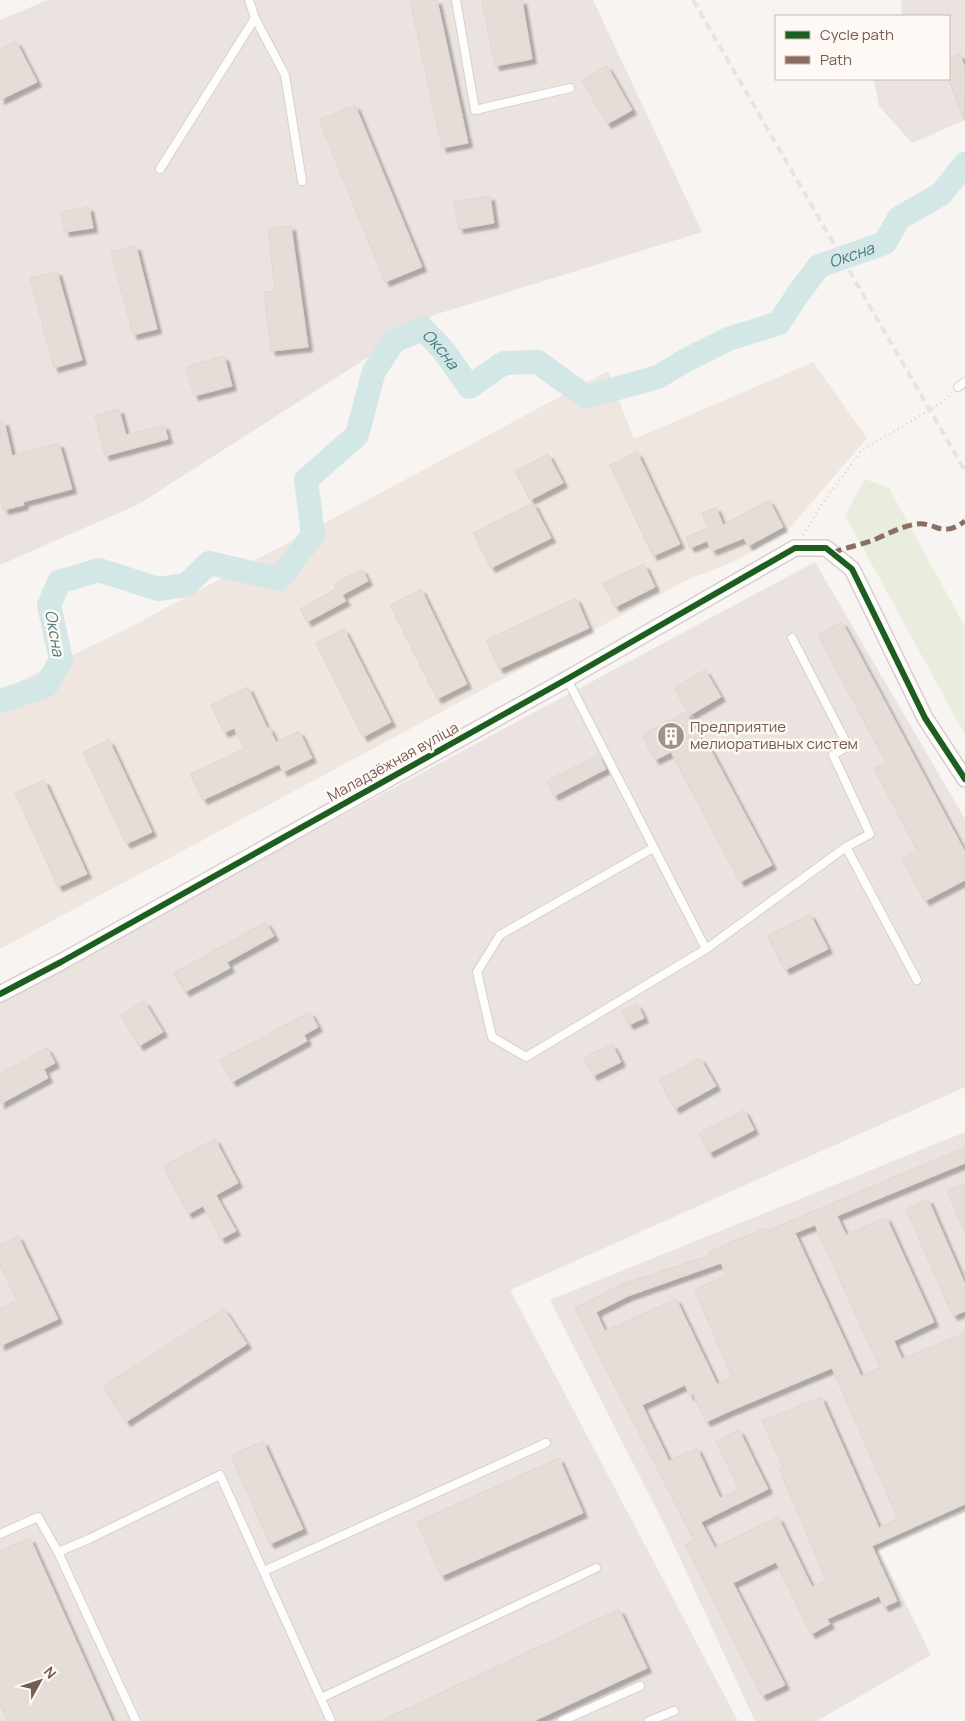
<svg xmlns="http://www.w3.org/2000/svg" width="965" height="1721" font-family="Manrope,sans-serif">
	<defs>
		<filter id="shadow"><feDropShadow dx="4.5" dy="4.5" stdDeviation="1" flood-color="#0004"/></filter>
	</defs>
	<rect width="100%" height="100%" fill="#f8f4f1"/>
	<path fill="#f0e6e0" d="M813,362L867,438L788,530L735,561L687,580L0,949V691L136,624L608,371L634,439Z"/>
	<g fill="#eae3e0">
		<path d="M48,0H593L702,232L434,315L139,504L0,565V20Z"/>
		<path d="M901,0H965V120L912,143L879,106L874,79H949V16H902Z"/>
		<path d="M815,562L965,819V1087L510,1290L738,1721H0V999Z"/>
		<path d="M965,1132V1508L878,1548L931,1655L817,1721H755L666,1528L550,1300Z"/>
	</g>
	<path fill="#e8eddd" d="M865,479L889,488L965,627V735L845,515Z"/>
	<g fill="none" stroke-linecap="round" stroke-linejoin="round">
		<path stroke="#d3e7e7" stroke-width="24" id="s1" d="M0,701L46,686L61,660L49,605L59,582L99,570L158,589L186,585L209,563L279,579L313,535L306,480L357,435L374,371L394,341L423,329L444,351L469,387L504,363L538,362L586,397L658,377L686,360L728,339L779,323L798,294L819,266L885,243L899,218L941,194L965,164"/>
	</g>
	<g fill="#e4ddd8" stroke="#e0d7d3" fill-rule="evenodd" filter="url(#shadow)">
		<path d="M410,0H437L468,143L442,148Z"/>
		<path d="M482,0H522L532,59L495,66Z"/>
		<path d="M16,41L37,82L0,100V49Z"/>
		<path d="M960,54L965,68L964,120L949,80V58Z"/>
		<path d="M607,66L632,110L607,124L582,80Z"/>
		<path d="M355,105L422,267L385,282L319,120Z"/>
		<path d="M490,196L494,223L459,229L454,202Z"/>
		<path d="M89,207L93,228L65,232L61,212Z"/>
		<path d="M291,226L308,347L271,351L264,292L275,291L268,228Z"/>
		<path d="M136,246L157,329L133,335L111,252Z"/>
		<path d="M57,271L82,360L54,368L30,278Z"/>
		<path d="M224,356L232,386L194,396L186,367Z"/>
		<path d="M119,409L126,435L164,425L168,439L105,456L95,416Z"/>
		<path d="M4,421L12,456L59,443L72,489L23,502L24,505L4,510L0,495V422Z"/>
		<path d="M637,452L680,544L653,556L610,465Z"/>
		<path d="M548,454L563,483L530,500L515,471Z"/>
		<path d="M769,500L783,527L748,546L744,538L712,551L707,541L690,548L686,537L708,528L702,513L716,507L723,525Z"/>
		<path d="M533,503L551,538L491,568L473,533Z"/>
		<path d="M644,564L655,587L615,607L603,583Z"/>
		<path d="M362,569L368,581L342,595L346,601L307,622L300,609L336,589L334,584Z"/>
		<path d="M421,589L467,684L437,699L390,605Z"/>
		<path d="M576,598L589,628L499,669L486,640Z"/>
		<path d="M842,622L965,852V880L925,901L902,858L917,850L874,768L886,762L818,635Z"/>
		<path d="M344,629L391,722L363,737L316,643Z"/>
		<path d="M705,670L721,697L690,715L674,688Z"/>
		<path d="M248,687L267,728L269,727L276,742L299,731L312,758L283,772L279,764L203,800L190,774L244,749L234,728L224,733L211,705Z"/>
		<path d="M686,712L702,743L706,741L772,865L740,882L671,752L655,760L642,735Z"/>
		<path d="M109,740L152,832L126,844L83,752Z"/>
		<path d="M599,755L606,769L554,796L547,781Z"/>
		<path d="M44,780L87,874L58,887L15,793Z"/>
		<path d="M810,914L828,949L785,970L768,936Z"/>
		<path d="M266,922L274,936L227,962L230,968L185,992L174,973Z"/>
		<path d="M144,1001L163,1032L139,1046L121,1015Z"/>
		<path d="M637,1004L644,1018L629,1025L622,1011Z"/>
		<path d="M310,1012L318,1027L304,1035L307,1041L232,1082L220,1060Z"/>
		<path d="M612,1044L621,1062L593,1076L584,1058Z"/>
		<path d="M47,1048L55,1063L44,1069L48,1078L0,1104V1074Z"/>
		<path d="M700,1058L716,1086L675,1109L659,1080Z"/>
		<path d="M744,1110L754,1130L709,1153L699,1133Z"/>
		<path d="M215,1139L238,1183L216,1195L236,1231L221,1239L203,1206L188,1214L163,1166Z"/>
		<path d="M965,1147V1163L837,1216L846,1235L886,1217L934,1322L894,1341L902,1359L965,1333V1504L872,1546L897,1601L884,1607L879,1596L827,1619L830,1624L811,1634L776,1562L733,1583L785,1685L762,1696L685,1545L694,1540L575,1308L622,1284L710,1255L708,1252L766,1228L767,1231ZM815,1225L880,1368L861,1376L795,1233ZM721,1263L726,1275L695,1290L732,1377L717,1384L676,1299L605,1331L596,1312L628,1296ZM832,1368L898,1519L879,1528L821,1397L762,1421L783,1467L779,1468L826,1580L812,1587L778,1517L715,1548L701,1522L768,1489L739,1430L716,1441L739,1489L720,1498L697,1448L669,1461L642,1405L685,1385L690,1396L693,1394L706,1422L730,1411Z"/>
		<path d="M965,1183V1232L947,1191Z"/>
		<path d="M928,1199L965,1284V1311L953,1316L906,1209Z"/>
		<path d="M18,1236L58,1319L0,1346V1309L17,1300L0,1265V1245Z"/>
		<path d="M224,1309L247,1344L126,1422L103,1386Z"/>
		<path d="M263,1441L303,1529L270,1544L231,1456Z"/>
		<path d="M559,1458L583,1513L441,1576L417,1522Z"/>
		<path d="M30,1538L112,1721H8L0,1704V1551Z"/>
		<path d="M619,1609L647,1668L534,1721H381Z"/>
	</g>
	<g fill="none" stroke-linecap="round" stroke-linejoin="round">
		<g stroke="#d6d0cc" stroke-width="10">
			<g id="service">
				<path d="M456,0L475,110L570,88"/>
				<path d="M255,18L285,75L302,181"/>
				<path d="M160,169L255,18L249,0"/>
				<path d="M958,387L965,382"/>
				<path d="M567,679L706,949L526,1057L492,1037L477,972L500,935L653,848"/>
				<path d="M846,847L917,980"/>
				<path d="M706,949L846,847L870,834L833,755L848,746L792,638"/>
				<path d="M0,1534L38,1517L58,1552L136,1721"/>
				<path d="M58,1552L89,1539L220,1475L331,1721"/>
				<path d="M264,1571L546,1443"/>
				<path d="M321,1698L596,1568"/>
				<path d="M562,1721L640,1686"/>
				<path d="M649,1721L674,1711"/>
			</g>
		</g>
		<g stroke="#d6d0cc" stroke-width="18">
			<path id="minor" d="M0,994L61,962L567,679L795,548H826L852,569L925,718L965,779"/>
		</g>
		<path stroke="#dad4d0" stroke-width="2.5" stroke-dasharray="1 4" stroke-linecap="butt" d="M803,535L826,498L861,451L940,404L952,393"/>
		<use href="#service" stroke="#fefdfd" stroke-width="8"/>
		<use href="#minor" stroke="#fefdfd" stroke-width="15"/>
		<path stroke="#e6e4e7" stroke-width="4" stroke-dasharray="8 5" stroke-linecap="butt" d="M693,0L965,471"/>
		<path stroke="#8d6e63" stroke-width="5" stroke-dasharray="10 5" stroke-linecap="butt" d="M832,553C846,547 862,545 876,539C890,533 902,526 917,524C937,522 941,539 965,521"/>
		<g stroke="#fef9f4" stroke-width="9">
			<path id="cycleway" d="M0,994L61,962L567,679L795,548H826L852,569L925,718L965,779"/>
		</g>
		<use href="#cycleway" stroke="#1b5e20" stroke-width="6"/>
	</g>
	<defs>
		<g id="building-disc" transform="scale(1.4375)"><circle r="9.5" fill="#a3918a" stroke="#fef9f4"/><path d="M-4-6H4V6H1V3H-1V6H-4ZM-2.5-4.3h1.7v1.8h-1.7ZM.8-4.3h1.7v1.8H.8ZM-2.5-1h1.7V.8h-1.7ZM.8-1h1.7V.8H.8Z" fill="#fff"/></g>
	</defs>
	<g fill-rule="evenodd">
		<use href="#building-disc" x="671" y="736"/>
	</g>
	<g text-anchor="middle" stroke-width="5" stroke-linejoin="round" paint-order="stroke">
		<g font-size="15" fill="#755b52" stroke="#fef9f4" text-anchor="start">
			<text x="690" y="732">Предприятие<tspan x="690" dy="17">мелиоративных систем</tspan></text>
		</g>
		<g font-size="15" fill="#755b52" stroke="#fef9f4">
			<text transform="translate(393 762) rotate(-29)" y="5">Маладзёжная вуліца</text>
		</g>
		<g font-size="16" font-style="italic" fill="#4a7b7e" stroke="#fef9f4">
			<text dy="6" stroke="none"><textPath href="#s1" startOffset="1230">Оксна</textPath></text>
			<text dy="6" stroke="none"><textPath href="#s1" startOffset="735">Оксна</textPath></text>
			<text transform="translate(55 633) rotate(80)" y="6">Оксна</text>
		</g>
	</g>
	<rect x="775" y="15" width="175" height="65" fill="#fef9f4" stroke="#c7bab3"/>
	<rect x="785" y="31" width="25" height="8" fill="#1b5e20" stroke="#c7bab3"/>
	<text x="820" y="40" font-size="15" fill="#755b52">Cycle path</text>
	<rect x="785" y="56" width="25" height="8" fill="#8d6e63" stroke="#c7bab3"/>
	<text x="820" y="65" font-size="15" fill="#755b52">Path</text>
	<g transform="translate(40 1681) rotate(50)" stroke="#fef9f4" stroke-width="4" paint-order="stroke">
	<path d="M0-4L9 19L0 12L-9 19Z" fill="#755b52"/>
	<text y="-8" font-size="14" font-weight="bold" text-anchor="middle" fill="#755b52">N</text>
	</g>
</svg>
